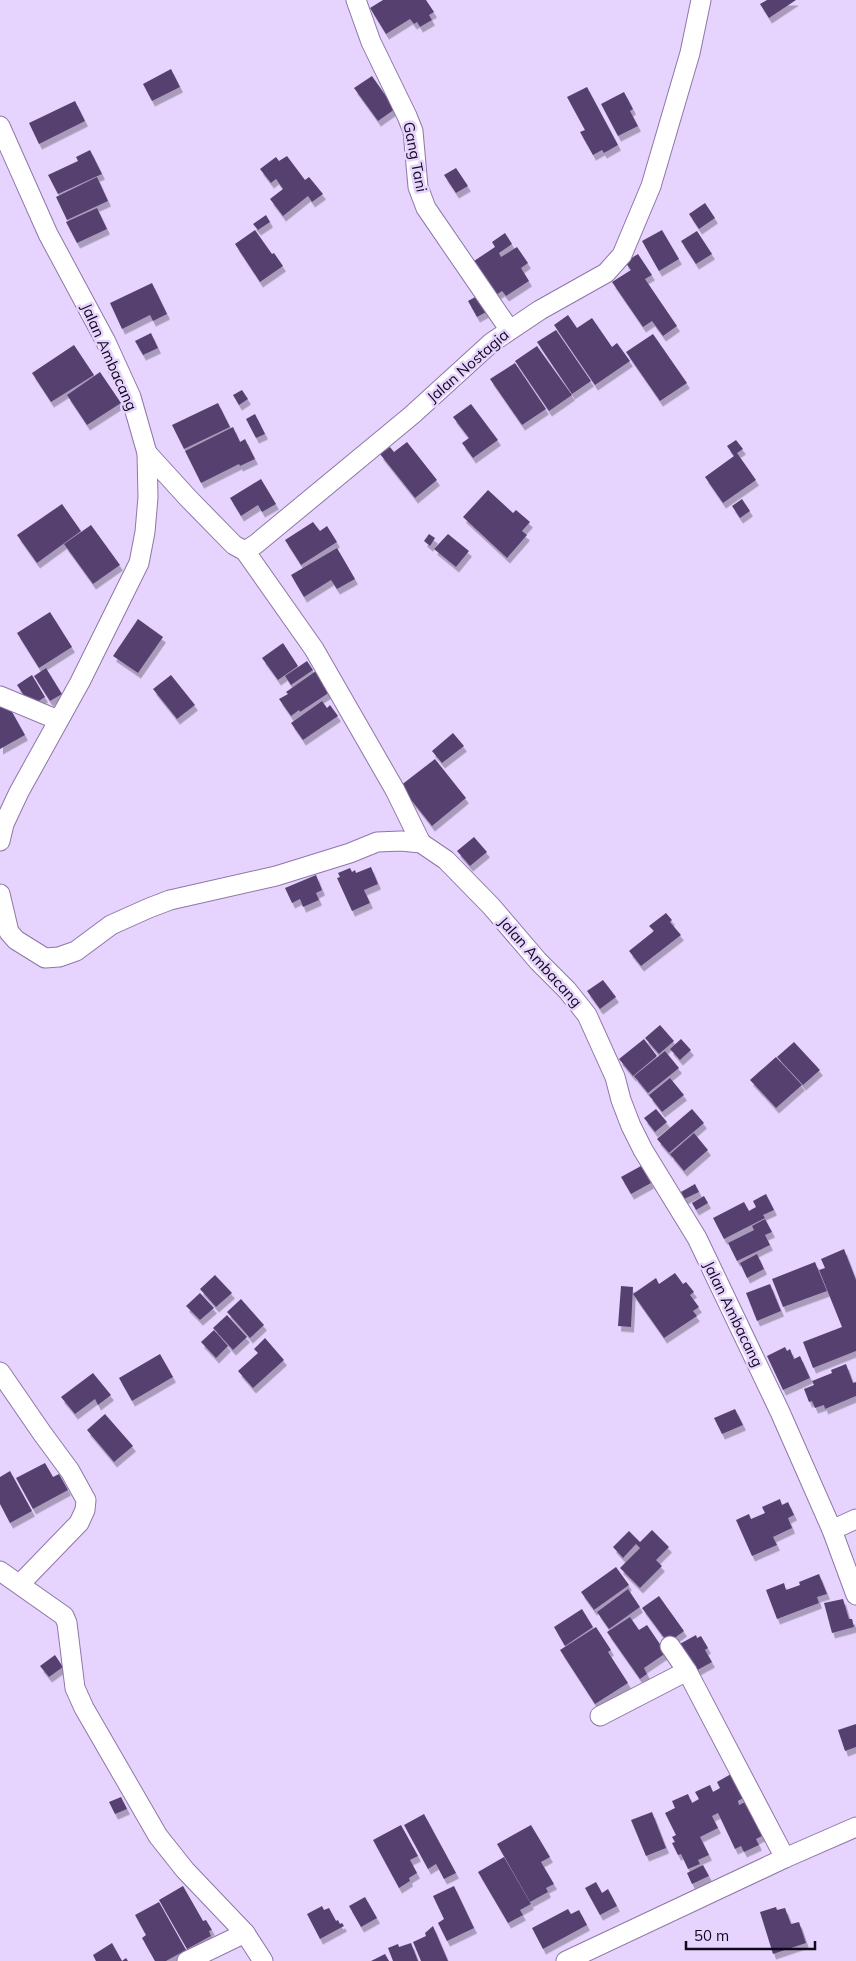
<svg xmlns="http://www.w3.org/2000/svg" width="856" height="1961" font-family="Mulish,sans-serif">
	<defs>
		<filter id="shadow"><feDropShadow dx="3" dy="5.5" stdDeviation="0" flood-color="#0004"/></filter>
	</defs>
	<rect width="100%" height="100%" fill="#e6d3fe"/>
	<g fill="#57416f" filter="url(#shadow)">
		<path d="M383,0H426L434,12L429,15L432,20L420,27L417,22L414,24L410,19L386,34L370,8Z"/>
		<path d="M767,0H796L769,18L760,4Z"/>
		<path d="M171,69L180,87L152,101L143,84Z"/>
		<path d="M372,76L395,109L378,121L354,88Z"/>
		<path d="M587,87L618,145L604,153L602,150L593,155L580,132L585,130L567,97Z"/>
		<path d="M624,92L633,109L630,111L638,126L618,136L601,104Z"/>
		<path d="M75,101L85,121L39,144L29,123Z"/>
		<path d="M90,150L102,174L58,194L48,175L78,161L76,157Z"/>
		<path d="M287,156L305,180L309,177L323,194L312,202L308,196L283,216L270,199L283,189L276,179L271,183L260,169L276,157L279,161Z"/>
		<path d="M456,168L468,186L456,193L444,175Z"/>
		<path d="M97,177L108,201L67,220L56,197Z"/>
		<path d="M705,203L715,218L699,229L689,214Z"/>
		<path d="M97,208L107,229L77,243L66,222Z"/>
		<path d="M266,215L270,222L258,230L253,224Z"/>
		<path d="M255,230L272,254L274,253L283,266L260,282L235,244Z"/>
		<path d="M662,230L679,259L659,271L642,241Z"/>
		<path d="M697,231L712,254L696,264L681,241Z"/>
		<path d="M505,233L512,244L499,253L501,257L517,247L528,263L521,268L529,281L506,296L502,291L496,295L468,265L495,247L492,242Z"/>
		<path d="M638,254L652,275L645,279L677,326L663,336L652,321L643,327L612,282L631,270L625,262Z"/>
		<path d="M152,283L167,314L153,321L150,315L122,329L110,303Z"/>
		<path d="M479,295L488,311L477,317L468,301Z"/>
		<path d="M568,315L577,328L592,318L612,347L617,343L630,361L595,385L554,325Z"/>
		<path d="M556,330L591,381L572,394L537,342Z"/>
		<path d="M151,333L158,348L143,355L135,341Z"/>
		<path d="M653,334L687,383L660,401L626,352Z"/>
		<path d="M74,345L94,375L51,402L32,373Z"/>
		<path d="M537,346L572,395L549,411L515,361Z"/>
		<path d="M515,363L546,409L522,425L490,379Z"/>
		<path d="M100,372L121,403L87,425L67,395Z"/>
		<path d="M242,390L248,399L239,405L233,395Z"/>
		<path d="M218,403L230,427L184,449L172,425Z"/>
		<path d="M471,404L498,440L473,458L462,443L469,438L453,417Z"/>
		<path d="M255,414L265,434L256,438L246,419Z"/>
		<path d="M233,427L240,442L245,439L255,459L240,466L239,464L201,483L185,451Z"/>
		<path d="M736,440L743,449L737,453L756,480L723,503L705,477L734,456L727,446Z"/>
		<path d="M407,442L437,480L415,498L380,454L390,447L394,452Z"/>
		<path d="M261,479L276,504L262,512L258,505L241,516L230,498Z"/>
		<path d="M488,490L513,513L516,510L530,522L522,531L527,535L507,558L463,517Z"/>
		<path d="M742,499L750,511L740,518L732,506Z"/>
		<path d="M62,504L81,531L37,563L17,535Z"/>
		<path d="M313,522L320,531L327,526L337,542L301,565L285,540Z"/>
		<path d="M91,525L120,565L93,584L64,544Z"/>
		<path d="M429,534L435,538L430,546L424,541Z"/>
		<path d="M448,534L469,551L456,567L434,549Z"/>
		<path d="M337,548L355,579L337,589L331,580L304,597L291,575Z"/>
		<path d="M50,612L72,647L39,668L17,633Z"/>
		<path d="M138,619L163,637L138,673L113,656Z"/>
		<path d="M283,643L298,666L278,680L262,658Z"/>
		<path d="M307,661L313,670L291,685L285,676Z"/>
		<path d="M46,668L62,694L50,701L34,676Z"/>
		<path d="M316,671L330,692L300,712L299,710L291,716L279,699L288,694L286,692Z"/>
		<path d="M32,675L45,697L31,706L17,685Z"/>
		<path d="M171,675L195,705L177,719L153,689Z"/>
		<path d="M322,701L327,708L330,705L338,716L303,740L291,723Z"/>
		<path d="M7,703L25,735L0,749V707Z"/>
		<path d="M453,733L464,746L442,763L432,751Z"/>
		<path d="M435,759L466,798L432,826L400,786Z"/>
		<path d="M474,837L487,852L470,866L457,851Z"/>
		<path d="M371,867L378,884L364,890L370,903L352,911L337,878L340,877L338,873L350,868L352,872L355,870L356,873Z"/>
		<path d="M316,875L322,890L316,893L319,900L303,907L300,899L292,903L285,888Z"/>
		<path d="M666,913L672,920L670,922L681,935L641,966L629,951L654,931L649,926Z"/>
		<path d="M603,980L616,997L600,1009L587,991Z"/>
		<path d="M660,1025L674,1041L659,1054L645,1038Z"/>
		<path d="M644,1039L657,1056L633,1076L619,1059Z"/>
		<path d="M681,1039L691,1050L680,1060L670,1049Z"/>
		<path d="M794,1042L820,1070L803,1085L777,1057Z"/>
		<path d="M665,1051L679,1068L648,1093L634,1076Z"/>
		<path d="M776,1057L802,1085L776,1108L750,1080Z"/>
		<path d="M670,1078L684,1095L662,1112L649,1095Z"/>
		<path d="M656,1109L667,1122L655,1132L644,1118Z"/>
		<path d="M692,1109L704,1123L669,1153L657,1139Z"/>
		<path d="M694,1133L708,1150L684,1171L670,1154Z"/>
		<path d="M641,1166L651,1183L631,1194L621,1177Z"/>
		<path d="M695,1184L699,1192L684,1199L681,1192Z"/>
		<path d="M766,1194L774,1210L763,1215L765,1218L724,1239L713,1218L744,1202L749,1211L756,1207L753,1201Z"/>
		<path d="M704,1196L708,1203L696,1210L692,1203Z"/>
		<path d="M765,1219L772,1232L765,1235L770,1245L737,1261L728,1243L754,1230L752,1226Z"/>
		<path d="M844,1249L856,1280V1351L813,1368L803,1342L842,1327L819,1270L825,1268L821,1259Z"/>
		<path d="M757,1254L764,1269L747,1278L740,1263Z"/>
		<path d="M815,1262L827,1291L783,1307L772,1279Z"/>
		<path d="M675,1273L683,1284L686,1282L694,1292L690,1295L699,1307L693,1311L697,1316L664,1338L633,1294L656,1278L659,1284Z"/>
		<path d="M215,1275L232,1293L216,1307L200,1289Z"/>
		<path d="M770,1284L781,1311L757,1321L746,1293Z"/>
		<path d="M621,1286L633,1287L631,1327L618,1326Z"/>
		<path d="M200,1293L214,1308L200,1320L186,1306Z"/>
		<path d="M241,1299L264,1325L250,1338L227,1312Z"/>
		<path d="M227,1315L247,1337L233,1350L213,1328Z"/>
		<path d="M214,1330L228,1346L216,1358L201,1342Z"/>
		<path d="M265,1338L284,1360L253,1388L238,1371L258,1353L254,1349Z"/>
		<path d="M785,1347L787,1351L790,1349L794,1359L800,1356L810,1378L783,1390L767,1356Z"/>
		<path d="M160,1354L173,1377L132,1401L119,1378Z"/>
		<path d="M846,1364L853,1383L856,1382V1396L825,1409L824,1405L815,1408L812,1401L809,1402L804,1389L814,1385L812,1381L832,1373L831,1370Z"/>
		<path d="M93,1373L111,1395L98,1405L95,1399L75,1414L61,1397Z"/>
		<path d="M735,1409L743,1425L722,1434L714,1418Z"/>
		<path d="M105,1414L133,1446L114,1462L87,1430Z"/>
		<path d="M45,1463L53,1477L59,1474L68,1490L33,1509L16,1478Z"/>
		<path d="M10,1471L32,1511L10,1523L0,1504V1477Z"/>
		<path d="M780,1499L782,1505L788,1502L794,1515L788,1518L792,1528L773,1537L777,1545L752,1556L736,1520L749,1514L751,1519L765,1513L762,1507Z"/>
		<path d="M652,1530L669,1547L656,1560L662,1566L640,1588L620,1568L640,1548L636,1544L623,1558L613,1547L629,1531L640,1542Z"/>
		<path d="M616,1567L629,1585L594,1610L581,1592Z"/>
		<path d="M819,1574L827,1594L817,1597L819,1603L777,1619L766,1590L784,1583L786,1590L800,1585L799,1582Z"/>
		<path d="M628,1589L640,1607L609,1629L597,1612Z"/>
		<path d="M659,1596L684,1631L668,1643L642,1608Z"/>
		<path d="M843,1599L849,1619H852L854,1627L832,1633L824,1603Z"/>
		<path d="M582,1609L593,1627L565,1646L554,1627Z"/>
		<path d="M630,1617L639,1630L647,1625L666,1653L644,1668L647,1674L640,1679L607,1632Z"/>
		<path d="M596,1627L611,1650L608,1652L628,1683L595,1704L560,1650Z"/>
		<path d="M696,1635L697,1638L701,1636L708,1648L705,1650L712,1662L692,1673L676,1646Z"/>
		<path d="M55,1655L63,1667L49,1677L40,1666Z"/>
		<path d="M856,1724V1747L845,1751L838,1730Z"/>
		<path d="M731,1774L743,1798L738,1801L739,1805L745,1802L762,1836L756,1839L759,1845L744,1852L741,1846L735,1849L718,1813L712,1816L718,1828L700,1837L709,1855L698,1860L700,1864L688,1869L681,1854L678,1855L672,1843L675,1842L672,1837L676,1835L665,1813L675,1808L672,1801L688,1794L692,1803L699,1799L695,1792L710,1785L713,1792L720,1788L717,1782Z"/>
		<path d="M121,1797L127,1809L115,1814L109,1802Z"/>
		<path d="M652,1812L666,1848L646,1856L631,1820Z"/>
		<path d="M424,1814L456,1873L444,1879L436,1864L428,1869L404,1825Z"/>
		<path d="M401,1825L418,1856L410,1860L417,1873L409,1878L410,1881L399,1888L373,1840Z"/>
		<path d="M531,1825L550,1857L541,1862L554,1884L546,1888L548,1892L530,1902L497,1844Z"/>
		<path d="M504,1857L531,1904L520,1910L523,1915L508,1923L478,1872Z"/>
		<path d="M703,1865L709,1876L692,1884L687,1873Z"/>
		<path d="M596,1882L602,1893L608,1889L617,1906L600,1915L585,1888Z"/>
		<path d="M183,1886L203,1921L206,1920L212,1930L209,1931L211,1936L187,1949L159,1900Z"/>
		<path d="M454,1886L474,1928L447,1941L438,1923L444,1919L433,1896Z"/>
		<path d="M365,1897L377,1918L361,1927L349,1906Z"/>
		<path d="M159,1902L186,1950L166,1961H155L142,1938L146,1935L135,1915Z"/>
		<path d="M322,1906L324,1910L329,1908L336,1921L338,1920L340,1924L342,1923L344,1926L320,1939L307,1914Z"/>
		<path d="M776,1907L777,1910L785,1908L791,1924L799,1922L806,1943L773,1954L760,1912Z"/>
		<path d="M568,1909L571,1914L579,1910L587,1925L543,1949L532,1928Z"/>
		<path d="M433,1926L448,1961H421L413,1942L426,1936L425,1933Z"/>
		<path d="M112,1943L122,1961L126,1958L128,1961H96L93,1955Z"/>
		<path d="M411,1943L418,1961H393L388,1948L398,1944L399,1947Z"/>
		<path d="M385,1954L389,1961H371Z"/>
	</g>
	<g fill="none" stroke-linecap="round" stroke-linejoin="round">
		<g stroke="#8e77a8" stroke-width="21">
			<g id="minor">
				<path d="M356,0L371,42L407,116L413,131L418,187L426,208L509,329"/>
				<path d="M0,126L48,234L106,342L131,397L147,453L148,497L145,532L139,563L80,682L19,792L4,824L0,841"/>
				<path d="M147,453L188,498L234,545L245,551L256,544L412,415L491,343L540,310L606,273L622,255L651,186L690,53L701,0"/>
				<path d="M245,551L314,649L395,790L421,843"/>
				<path d="M0,696L58,720"/>
				<path d="M0,894L9,932L16,940L45,958L59,957L76,951L111,925L149,908L170,900L276,876L350,853L377,842L401,841L421,843L446,860L491,906L538,961L567,990L587,1015L615,1077L621,1100L631,1126L643,1150L697,1238L780,1412L832,1530L856,1595"/>
				<path d="M0,1372L42,1433L70,1471L86,1500L85,1510L79,1523L20,1584"/>
				<path d="M832,1530L856,1519"/>
				<path d="M0,1571L64,1616L67,1623L75,1688L84,1708L158,1836L185,1870L245,1933L263,1961"/>
				<path d="M670,1646L687,1671L785,1858"/>
				<path d="M600,1716L687,1671"/>
				<path d="M187,1961L245,1933"/>
				<path d="M566,1961L785,1858L856,1827"/>
			</g>
		</g>
		<use href="#minor" stroke="#fff" stroke-width="19"/>
	</g>
	<g text-anchor="middle" stroke-width="5" stroke-linejoin="round" paint-order="stroke">
		<g font-size="15" fill="#11081a" stroke="#e6d3fe">
			<text transform="translate(415 157) rotate(79)" y="5">Gang Tani</text>
			<text transform="translate(109 357) rotate(66)" y="5">Jalan Ambacang</text>
			<text transform="translate(468 366) rotate(-41)" y="5">Jalan Nostagia</text>
			<text transform="translate(540 962) rotate(48)" y="5">Jalan Ambacang</text>
			<text transform="translate(733 1314) rotate(64)" y="5">Jalan Ambacang</text>
		</g>
	</g>
	<path d="M686 1941v8h129v-8" fill="none" stroke="#11081a" stroke-width="2.5"/>
	<text x="694" y="1941" font-size="15" fill="#11081a" stroke="#e6d3fe" stroke-width="4" paint-order="stroke">50 m</text>
</svg>
